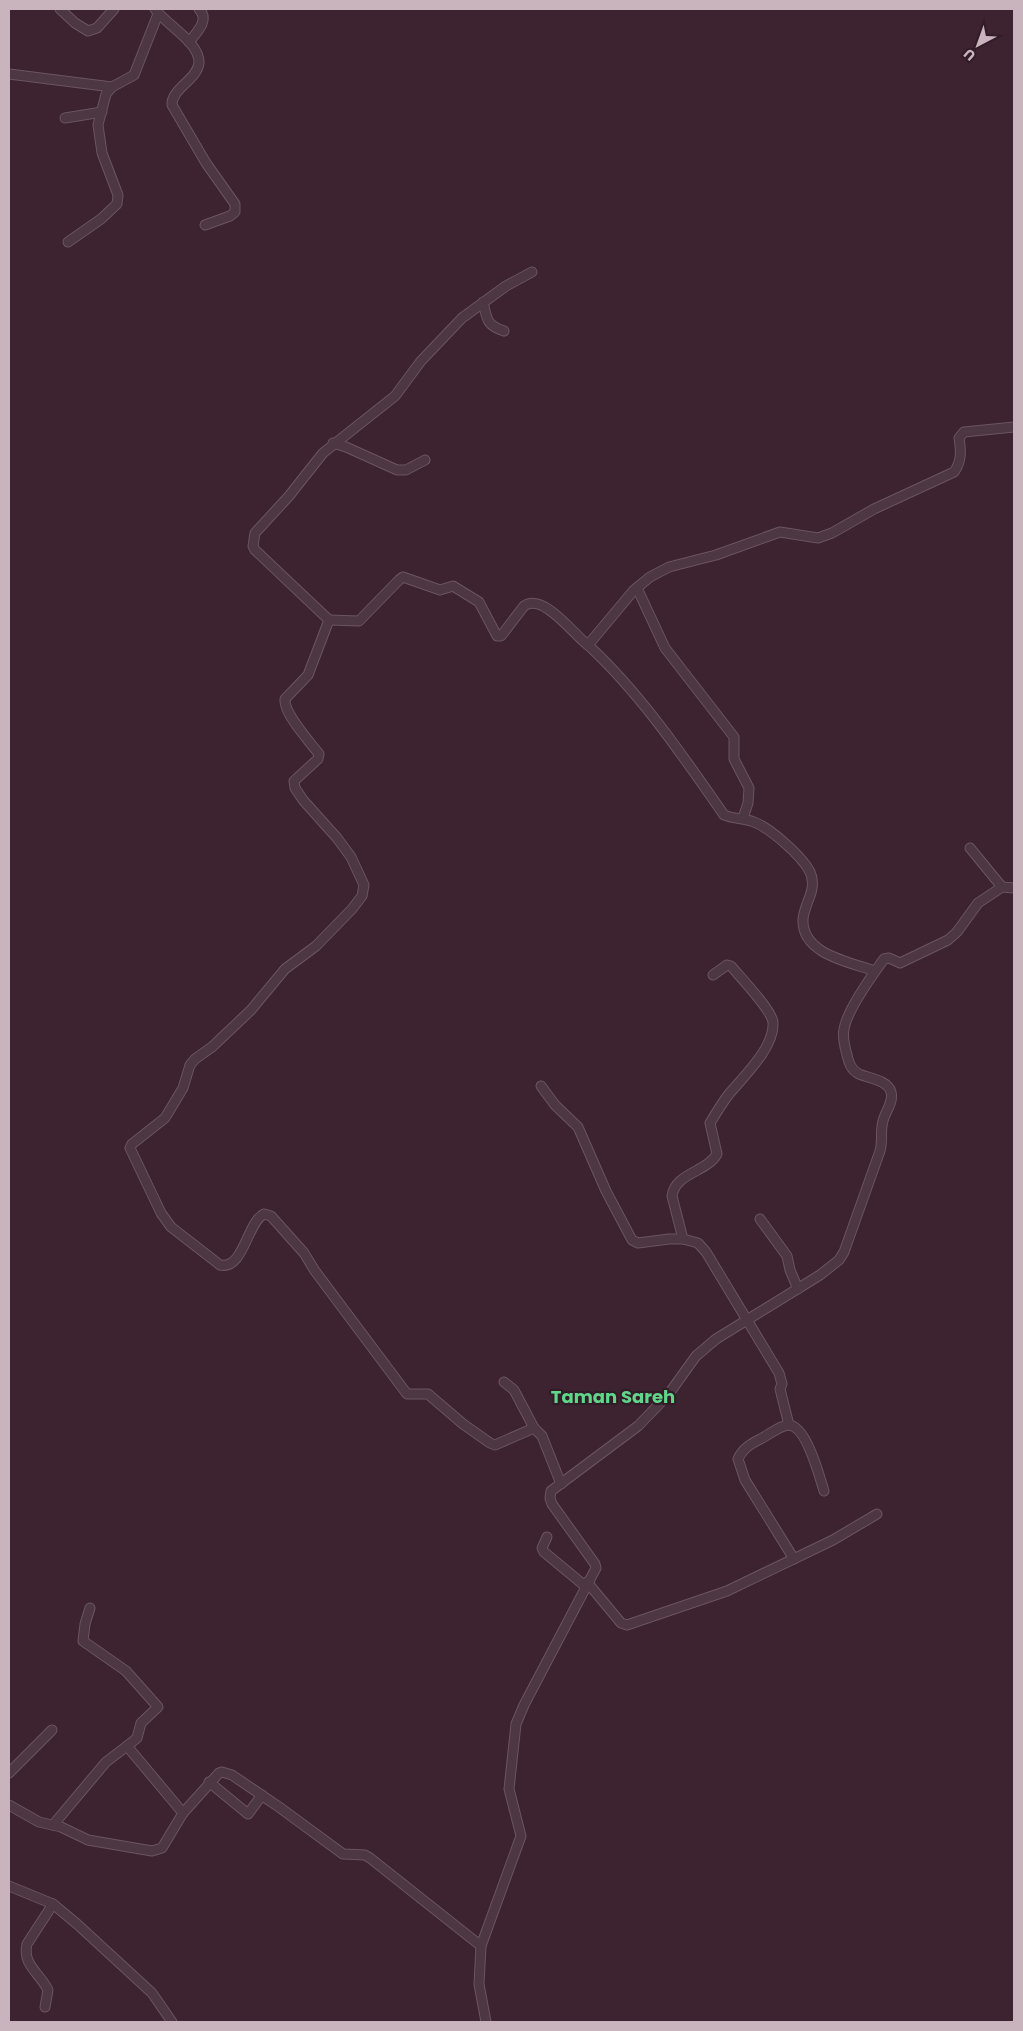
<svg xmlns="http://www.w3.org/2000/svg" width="1023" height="2031" font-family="Poppins,sans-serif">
	<rect width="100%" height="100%" fill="#3d2330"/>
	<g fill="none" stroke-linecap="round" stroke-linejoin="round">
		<g stroke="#6b5560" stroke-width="11">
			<g id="street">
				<path d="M60,9L75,23L88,31L97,28L114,9"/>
				<path d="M155,9C165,24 200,42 199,63C197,80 171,89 172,105L206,163L235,204V212L230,216L205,225"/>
				<path d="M189,42C197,32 210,20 199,9"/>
				<path d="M9,74L112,87"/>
				<path d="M65,118L102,112"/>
				<path d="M68,242L101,219L117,204L118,195L102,153L98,125L106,94L112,87L134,75L158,14"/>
				<path d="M532,272L506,286L462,318L421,361L395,396L323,453L289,496L255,533L253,546L255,550L329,620L308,675L285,699C283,713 310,742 319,754L318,759L294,781L295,788L303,800L337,838L351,857L364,885L362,896L352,909L316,946L285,969L251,1010L212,1047L195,1059L190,1065L183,1088L165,1118L132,1144L130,1148L161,1213L171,1227L220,1265C244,1270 247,1222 264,1214L271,1216L304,1253L315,1271L407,1394H428L463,1424L490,1443L495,1445L534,1428L542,1436L561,1484"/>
				<path d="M483,302C487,319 486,325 504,331"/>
				<path d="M333,443L346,447L397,470H406L425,460"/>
				<path d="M637,588L665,648L734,737V759L749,788L748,803L743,818"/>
				<path d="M329,620L359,621L399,580L403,577L440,590L453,586L479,602L497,636H501L524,606C543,592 574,635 588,645L634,590L650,577L669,567L716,555L780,532L818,538L832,533L874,509L954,472C962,461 961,450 959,438L964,432L1014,427"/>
				<path d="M588,645C641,694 683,756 724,815C733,819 744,818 754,822C770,828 802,856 810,872C815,882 812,892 808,901C806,907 803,914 803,920C802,954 849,962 875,971"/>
				<path d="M970,848L1002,887"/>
				<path d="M713,975L727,965L731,966C740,977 771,1009 773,1022C775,1047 744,1076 729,1094C722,1103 716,1113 710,1123L717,1154C707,1172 675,1173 672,1196L683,1239L698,1243L706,1252L779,1373L782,1384L780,1389L789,1425"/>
				<path d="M541,1086L555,1105L578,1127L606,1191L632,1240L638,1243L669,1239H683"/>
				<path d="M760,1219L787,1256L790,1270L798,1289"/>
				<path d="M504,1382L514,1390L534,1428"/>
				<path d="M547,1537L542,1548L544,1552L585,1586"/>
				<path d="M794,1559L745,1480L738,1459C743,1447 753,1443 764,1437C771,1433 780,1426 788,1425C806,1424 820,1478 824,1491"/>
				<path d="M587,1582L621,1623L627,1625L727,1591L833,1540L877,1514"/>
				<path d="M90,1608L85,1624L83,1641L126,1671L158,1707L141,1723L137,1738L127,1746L183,1813L219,1773L222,1772L232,1775L279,1807L343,1854L365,1855L370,1858L481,1946"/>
				<path d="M9,1773L52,1730"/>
				<path d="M209,1782L248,1814L262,1795"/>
				<path d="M9,1805L39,1822L61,1827L88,1840L152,1851L162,1848L183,1813"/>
				<path d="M53,1825L106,1762L127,1746"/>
				<path d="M9,1886L53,1904L77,1924L152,1993L172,2022"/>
				<path d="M45,2007L48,1990C40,1973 22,1965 27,1944L53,1904"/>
				<path d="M486,2022L479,1984L481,1946L521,1836L509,1789L516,1724L524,1705L596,1568L595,1564L552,1504L550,1498L551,1491L638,1426L668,1395L696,1356L716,1339L820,1275L839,1260L844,1252L880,1151C883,1141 880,1131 883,1121C885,1112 894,1102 891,1092C888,1080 868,1078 859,1074C851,1070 849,1063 847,1055C845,1047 842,1038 844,1029C847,1011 873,974 884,959L889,958L900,963L948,940L957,932L978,903L1002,887L1014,888"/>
			</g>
		</g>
		<use href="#street" stroke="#4d3742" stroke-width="9"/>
	</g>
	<g text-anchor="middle" stroke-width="4.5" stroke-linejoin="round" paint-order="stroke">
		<g font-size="18" font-weight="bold" fill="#60d68b" stroke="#321c27">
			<text x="613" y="1403">Taman Sareh</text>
		</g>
	</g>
	<rect width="1023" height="2031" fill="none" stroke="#c9b3bd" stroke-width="20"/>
	<g transform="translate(978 45) rotate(221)" stroke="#321c27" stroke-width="4" paint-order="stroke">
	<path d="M0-4L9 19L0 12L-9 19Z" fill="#c9b3bd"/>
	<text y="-8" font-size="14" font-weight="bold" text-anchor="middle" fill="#c9b3bd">U</text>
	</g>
</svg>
